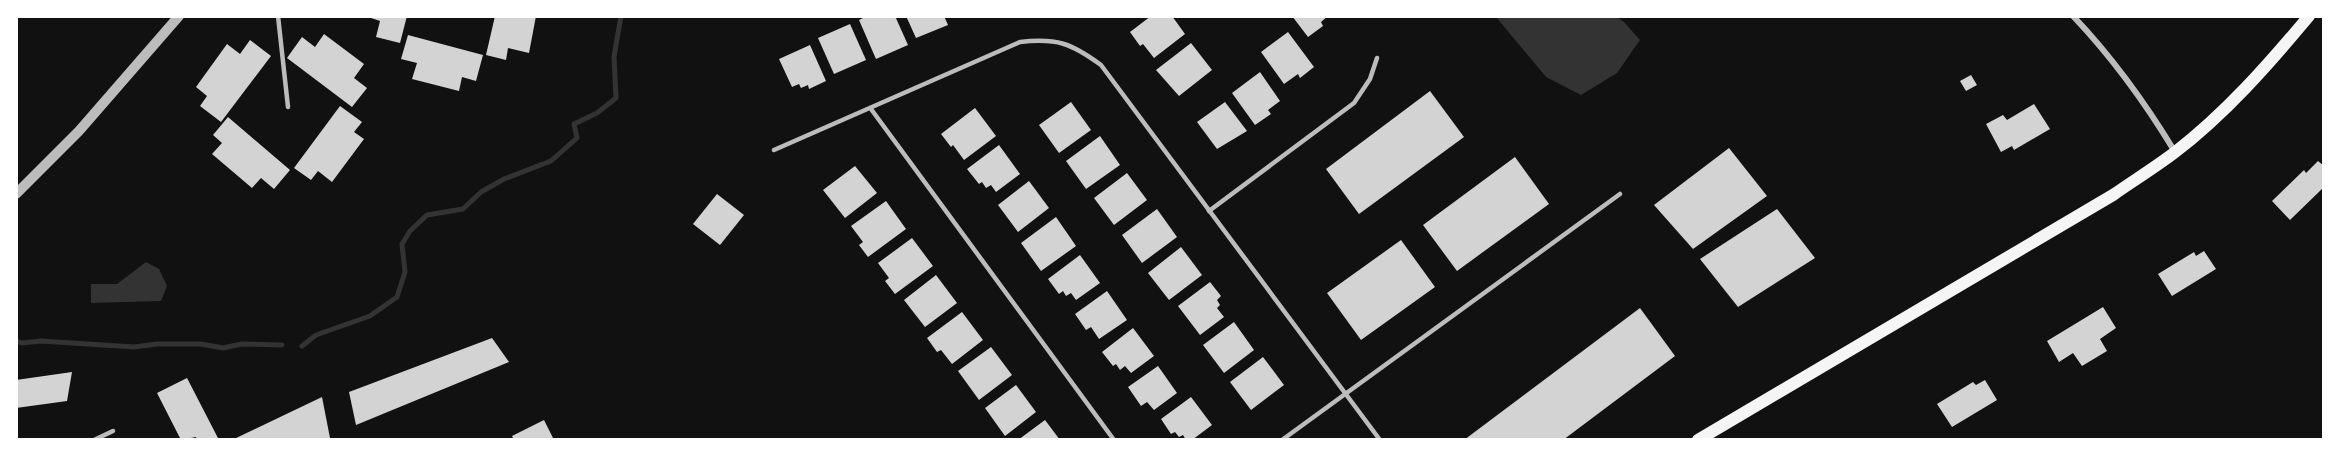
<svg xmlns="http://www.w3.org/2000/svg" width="2340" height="456" font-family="'Playfair Display',serif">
	<rect width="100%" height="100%" fill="#111"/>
	<g fill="#333">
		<path d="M1496,17H1617L1624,22L1640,40L1617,73L1581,95L1546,77Z"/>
		<path d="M146,262L159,269L167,286L161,301L91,303V284H117Z"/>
	</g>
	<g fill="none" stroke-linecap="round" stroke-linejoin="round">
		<g stroke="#333" stroke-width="5">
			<path d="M16,341L22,343L41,341L134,347L157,344H201L223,348L242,344L282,345"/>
			<path d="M302,346L316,335L370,316L397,297L405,272L402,244L410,231L427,215L463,209L481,192L504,179L551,161L577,138L574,124L597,113L616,98L614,57L621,16"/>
		</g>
	</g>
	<g fill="#d3d3d3">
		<path d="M407,16L400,43L376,37L380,21L368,17Z"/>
		<path d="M495,16H536L529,53L508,48L506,60L486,55Z"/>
		<path d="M867,16H895L908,45L876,59L859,20Z"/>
		<path d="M906,16H944L948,25L916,38Z"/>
		<path d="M1151,16H1172L1185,34L1154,58L1143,44L1140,46L1130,32Z"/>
		<path d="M1292,16H1328L1321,22L1323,26L1308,37Z"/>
		<path d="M850,24L866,60L834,74L818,38Z"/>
		<path d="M1288,32L1314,67L1300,78L1298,74L1284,84L1261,52Z"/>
		<path d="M324,34L364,64L354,78L367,88L352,107L287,58L302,37L315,47Z"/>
		<path d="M408,35L483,55L476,81L462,77L459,91L412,79L417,63L401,59Z"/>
		<path d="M250,40L271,56L221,122L200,106L207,96L196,87L227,44L240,54Z"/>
		<path d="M1191,43L1212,70L1179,96L1156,70Z"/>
		<path d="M810,45L826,81L809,89L808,85L801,88L799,84L792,87L779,59Z"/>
		<path d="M1260,72L1280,101L1268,110L1271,114L1255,125L1232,93Z"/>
		<path d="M1971,75L1977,85L1966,91L1960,81Z"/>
		<path d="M1430,91L1464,137L1359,214L1326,169Z"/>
		<path d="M1071,102L1091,130L1059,153L1039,125Z"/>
		<path d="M1225,102L1247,131L1217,149L1197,122Z"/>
		<path d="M2034,104L2050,129L2014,150L2012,146L2001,152L1986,124L2003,115L2007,120Z"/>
		<path d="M340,106L362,122L354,132L364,139L332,182L318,171L311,180L294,168Z"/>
		<path d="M975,108L996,136L964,160L953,145L951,147L941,134Z"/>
		<path d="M228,117L290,170L274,189L261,178L252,188L212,154L222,143L213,135Z"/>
		<path d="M1100,136L1120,165L1086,189L1066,161Z"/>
		<path d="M999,145L1020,174L996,192L991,185L986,188L982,182L979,184L967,169Z"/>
		<path d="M1729,148L1767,196L1693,249L1654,205Z"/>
		<path d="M1515,157L1549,204L1457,271L1423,225Z"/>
		<path d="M2318,161L2324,166V187L2290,220L2272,201L2304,170L2306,173Z"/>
		<path d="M855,166L877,193L845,218L823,190Z"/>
		<path d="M1127,173L1147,200L1114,225L1094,198Z"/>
		<path d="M1029,181L1049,208L1018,232L998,205Z"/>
		<path d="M717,194L744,215L720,245L693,224Z"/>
		<path d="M886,201L906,229L868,257L859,245L863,242L851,226Z"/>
		<path d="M1157,209L1177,237L1142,263L1122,235Z"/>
		<path d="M1777,209L1815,258L1738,307L1700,259Z"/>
		<path d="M1056,217L1076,246L1041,271L1021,243Z"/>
		<path d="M912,238L933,266L895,294L885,281L889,278L878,263Z"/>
		<path d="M1401,240L1435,287L1361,340L1327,293Z"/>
		<path d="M1181,247L1202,275L1169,300L1148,273Z"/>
		<path d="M2204,251L2216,269L2172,296L2158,274L2194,252L2196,256Z"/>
		<path d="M1080,255L1100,283L1076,300L1071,293L1066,296L1063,291L1059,294L1048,279Z"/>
		<path d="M936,275L957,303L925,327L904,300Z"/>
		<path d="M1210,282L1221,296L1217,300L1220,305L1217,308L1224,317L1200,335L1178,306Z"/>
		<path d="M1107,291L1127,320L1099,339L1091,327L1086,330L1075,314Z"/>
		<path d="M2103,307L2116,328L2100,339L2107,351L2082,366L2073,353L2059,362L2047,341Z"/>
		<path d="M1640,308L1675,356L1563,440H1464Z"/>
		<path d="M962,312L983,340L952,364L941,350L937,352L927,338Z"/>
		<path d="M1234,322L1254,350L1224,373L1203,345Z"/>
		<path d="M1133,328L1154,356L1131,373L1125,366L1120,370L1116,364L1113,366L1102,352Z"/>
		<path d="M492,338L509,362L356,425L349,392Z"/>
		<path d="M991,347L1012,375L979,400L958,371Z"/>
		<path d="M1263,357L1284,385L1251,410L1230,382Z"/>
		<path d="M1158,366L1177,393L1154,410L1147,402L1141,406L1128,387Z"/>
		<path d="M72,372L67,401L16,408V380Z"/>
		<path d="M187,378L219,440H197L196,437L181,440L157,393Z"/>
		<path d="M1985,380L1997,400L1952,427L1937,404L1973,382L1976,385Z"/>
		<path d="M1016,385L1036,412L1005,436L985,408Z"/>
		<path d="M322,397L330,438L232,440Z"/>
		<path d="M1191,397L1212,425L1192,440H1186L1183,435L1179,437L1175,432L1171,434L1161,419Z"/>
		<path d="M544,420L554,440H514L512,436Z"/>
		<path d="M1045,420L1060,440H1018Z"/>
	</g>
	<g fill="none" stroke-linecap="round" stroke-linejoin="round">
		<g stroke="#bcbcbc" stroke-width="4.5">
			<path d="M278,16L288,107"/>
			<path d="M871,109L1114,440"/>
			<path d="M774,150L1020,42C1057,38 1071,43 1101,65L1380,440"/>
			<path d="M1209,211L1354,103L1370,79L1377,58"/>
			<path d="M94,440L113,431"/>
			<path d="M1282,440L1620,194"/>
		</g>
		<path stroke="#bcbcbc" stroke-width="6" d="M2073,16C2112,57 2146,104 2175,152"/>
		<path stroke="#bcbcbc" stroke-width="10" d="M16,194L79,131L179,16"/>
		<path stroke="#f5f5f5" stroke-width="12" d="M1698,440L2113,195C2133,181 2154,168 2174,153C2225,114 2268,65 2309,16"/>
	</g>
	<rect width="2340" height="456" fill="none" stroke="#ffffff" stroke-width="36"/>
</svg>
